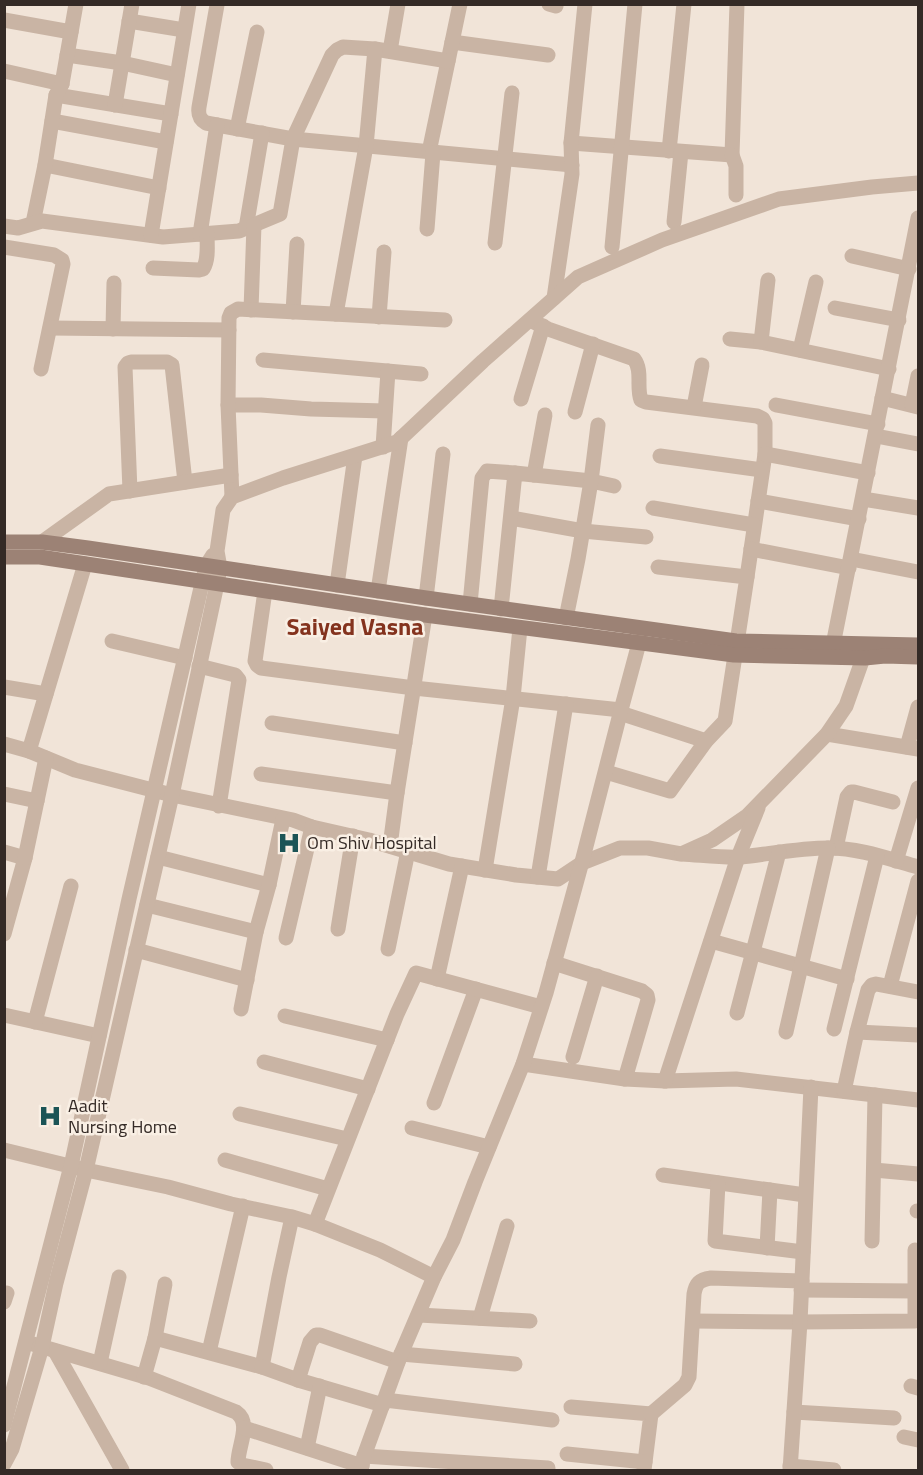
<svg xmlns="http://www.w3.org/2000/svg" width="923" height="1475" font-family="'Titillium Web',sans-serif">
	<rect width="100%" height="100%" fill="#f1e4d8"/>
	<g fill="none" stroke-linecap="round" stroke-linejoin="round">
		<g stroke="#c9b4a4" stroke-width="15">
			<path d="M549,4L556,6"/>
			<path d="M217,5L199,107C198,114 199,119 206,123L293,139L572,165"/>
			<path d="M4,20L71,32"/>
			<path d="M129,21L184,30"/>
			<path d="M452,42L548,55"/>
			<path d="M390,51L398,4"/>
			<path d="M67,55L122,63L177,75"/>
			<path d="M4,71L62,84"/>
			<path d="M56,95L171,114"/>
			<path d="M115,105L132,4"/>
			<path d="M52,121L166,142"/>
			<path d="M237,129L257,32"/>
			<path d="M571,143L732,155L737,4"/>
			<path d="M669,151L684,4"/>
			<path d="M429,152L460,4"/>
			<path d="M732,155L736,166V195"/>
			<path d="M45,165L159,188"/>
			<path d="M674,222L681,152"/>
			<path d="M33,223L45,165L56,95L62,84L76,4"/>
			<path d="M4,226L18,228L42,221L163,237L239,231L280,214L293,139L332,55L337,50L343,47L375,49L448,61"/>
			<path d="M246,228L262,133"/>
			<path d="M427,229L433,153"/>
			<path d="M200,234L217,125"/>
			<path d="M151,235L189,4"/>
			<path d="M495,243L512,93"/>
			<path d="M4,247L54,255L62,260L63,264L41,369"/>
			<path d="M612,247L635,4"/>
			<path d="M852,256L909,269"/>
			<path d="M153,268L199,270L203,269C209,259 207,245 207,234"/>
			<path d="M554,298L572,174L571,143L585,4"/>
			<path d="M835,308L899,320"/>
			<path d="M251,310L254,225"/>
			<path d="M293,312L297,244"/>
			<path d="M336,314L366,146L375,49"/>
			<path d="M379,317L384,252"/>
			<path d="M530,320L548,329L634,359C643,371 636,387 641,400L646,402L757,416L763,419L765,423V454L747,577"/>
			<path d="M50,328L229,330"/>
			<path d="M113,329L114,283"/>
			<path d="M730,339L761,342L889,369"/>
			<path d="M761,342L768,280"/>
			<path d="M800,350L816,282"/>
			<path d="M263,360L421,374"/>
			<path d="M882,398L918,407"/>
			<path d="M521,399L543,326"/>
			<path d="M228,405H261L311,409L385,411"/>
			<path d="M776,405L878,424"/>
			<path d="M912,405L918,376"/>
			<path d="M694,407L702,365"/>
			<path d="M575,412L593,344"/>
			<path d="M876,436L918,444"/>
			<path d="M383,447L388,371"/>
			<path d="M765,454L868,473"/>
			<path d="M660,456L762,470"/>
			<path d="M534,475L545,415"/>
			<path d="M130,491L125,367L128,363L131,362H167L172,365L185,482"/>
			<path d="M232,497L228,405L229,318L231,313L238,309L445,320"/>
			<path d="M863,499L918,508"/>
			<path d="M758,501L859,519"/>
			<path d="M653,508L754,525"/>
			<path d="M511,518L583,531L646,537"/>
			<path d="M42,542L109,494L231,475"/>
			<path d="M751,549L849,568"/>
			<path d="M851,559L918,572"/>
			<path d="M337,585L355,456"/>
			<path d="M265,591L255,661L257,665L261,668L414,688L621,710"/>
			<path d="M378,591L401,438"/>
			<path d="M426,598L443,454"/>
			<path d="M470,604L482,478L487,471L515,473"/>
			<path d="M501,609L515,473L591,481L614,486"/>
			<path d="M566,618L578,559L591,481L598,425"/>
			<path d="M112,641L185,658"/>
			<path d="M831,655L918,218"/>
			<path d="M199,666L235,675L239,680L219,806"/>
			<path d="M4,687L46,694"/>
			<path d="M620,713L706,741"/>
			<path d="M272,723L405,743"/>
			<path d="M827,734L918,749"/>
			<path d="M4,744L29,751L75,770L172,795L293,820L312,827L369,840L449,864L516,875L558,879L582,863L620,848H648L681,854L712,840L747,816L827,734L846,706L867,647"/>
			<path d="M907,747L918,707"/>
			<path d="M29,751L85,564"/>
			<path d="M606,772L670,791L706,741L725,721L747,577L658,567"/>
			<path d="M261,774L397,793"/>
			<path d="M4,794L37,801"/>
			<path d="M390,846L397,793L425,615"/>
			<path d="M836,848L847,797L851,792H854L893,802"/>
			<path d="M4,852L25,858L4,934"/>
			<path d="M682,854C701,855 721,858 741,857C770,854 799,848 829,848C859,848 889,859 918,867"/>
			<path d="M158,857L269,885"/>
			<path d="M25,858L46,758"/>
			<path d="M896,861L918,788"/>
			<path d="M485,870L513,698L520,628"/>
			<path d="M538,877L566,704"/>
			<path d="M147,905L256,932"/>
			<path d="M338,929L353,836"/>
			<path d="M286,938L312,827"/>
			<path d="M711,941L847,979"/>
			<path d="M388,949L408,851"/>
			<path d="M136,950L247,980"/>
			<path d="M554,963L642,991L647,995L648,1000L625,1079"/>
			<path d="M437,979L462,866"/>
			<path d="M890,986L918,881"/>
			<path d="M241,1009L256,932L269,885L283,819"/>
			<path d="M737,1013L779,852"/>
			<path d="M4,1015L99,1036"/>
			<path d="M285,1016L387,1040"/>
			<path d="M35,1022L71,886"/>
			<path d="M834,1029L877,856"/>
			<path d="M786,1032L828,848"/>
			<path d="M857,1032L918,1035"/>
			<path d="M573,1057L597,976"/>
			<path d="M264,1062L368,1089"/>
			<path d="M523,1064L625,1079L665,1081L736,1079L918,1100"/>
			<path d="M665,1081L738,857L758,808"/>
			<path d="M844,1091L857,1032L868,990L872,985L876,984L918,992"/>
			<path d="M434,1103L476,989"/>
			<path d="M240,1114L347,1139"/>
			<path d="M412,1128L489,1147"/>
			<path d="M225,1160L328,1189"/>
			<path d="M874,1170L918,1174"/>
			<path d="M663,1175L805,1195"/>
			<path d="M718,1183L715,1241L803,1252"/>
			<path d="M917,1211H918"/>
			<path d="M315,1224L397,1014L416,973L541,1007"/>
			<path d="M872,1241L875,1095"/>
			<path d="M767,1248L770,1190"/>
			<path d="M801,1290L915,1291"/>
			<path d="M4,1302L7,1293"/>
			<path d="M419,1315L530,1321"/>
			<path d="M480,1318L507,1226"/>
			<path d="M693,1321L800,1322L915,1321V1250"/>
			<path d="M155,1338L262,1367L279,1277L292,1217"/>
			<path d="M26,1342L149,1378L236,1412C252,1423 238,1446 238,1462L242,1465L266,1470"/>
			<path d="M55,1351L122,1470"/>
			<path d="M209,1352L243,1206"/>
			<path d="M401,1354L515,1364"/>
			<path d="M100,1363L119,1277"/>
			<path d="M262,1367L298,1380L383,1405"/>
			<path d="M144,1377L155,1338L165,1284"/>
			<path d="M298,1380L310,1342L316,1335H320L398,1362"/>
			<path d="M911,1386L918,1388"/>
			<path d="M385,1400L552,1420"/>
			<path d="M571,1407L651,1414L644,1470"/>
			<path d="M794,1412L894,1418"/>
			<path d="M651,1414L685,1385L689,1377L694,1294C696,1283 699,1280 711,1278L802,1281"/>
			<path d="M244,1428L362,1466"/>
			<path d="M904,1437L918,1440"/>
			<path d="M307,1448L320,1386"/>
			<path d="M567,1454L645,1462"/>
			<path d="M364,1456L548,1468"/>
			<path d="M790,1466L834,1470"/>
			<path d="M790,1470L800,1322L811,1087"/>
		</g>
		<g stroke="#c9b4a4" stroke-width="15">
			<path d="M4,1150L86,1170L168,1187L231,1204L292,1217L315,1224L380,1250L434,1277"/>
			<path d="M4,1425L71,1166L129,899L206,566L213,555"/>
			<path d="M4,1464L12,1449L42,1347L56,1283L86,1170L172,795L217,584L220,568L217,551L223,510L232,497L283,478L397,442L483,361L578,277L662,240L779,199L872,187L918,183"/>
			<path d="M361,1470L364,1456L401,1354L434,1277L453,1240L475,1182L523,1064L546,993L583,858L621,710L639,643L641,630"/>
		</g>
		<g stroke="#9c8275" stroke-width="15">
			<path d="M4,542H42L88,548L426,598L736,641L918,645"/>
			<path d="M4,557H40L425,615L734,655L865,658L885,656L918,657"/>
		</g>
	</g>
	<defs>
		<g id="hospital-bare" transform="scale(1.8)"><path d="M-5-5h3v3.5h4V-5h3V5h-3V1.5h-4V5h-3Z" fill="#1b5456" stroke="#f9efe4" stroke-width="2.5" paint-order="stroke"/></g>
	</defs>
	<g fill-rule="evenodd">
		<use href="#hospital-bare" x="289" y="843"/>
		<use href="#hospital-bare" x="50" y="1116"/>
	</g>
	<g text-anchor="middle" stroke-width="5" stroke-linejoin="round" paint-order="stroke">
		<g font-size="18" fill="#342a26" stroke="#f9efe4" text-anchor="start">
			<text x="307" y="849">Om Shiv Hospital</text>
			<text x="68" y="1112">Aadit<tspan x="68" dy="21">Nursing Home</tspan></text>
		</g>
		<g font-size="24" font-weight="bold" fill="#84331e" stroke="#f9efe4">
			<text x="355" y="635">Saiyed Vasna</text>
		</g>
	</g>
	<rect width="923" height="1475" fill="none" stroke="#342a26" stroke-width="12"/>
</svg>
